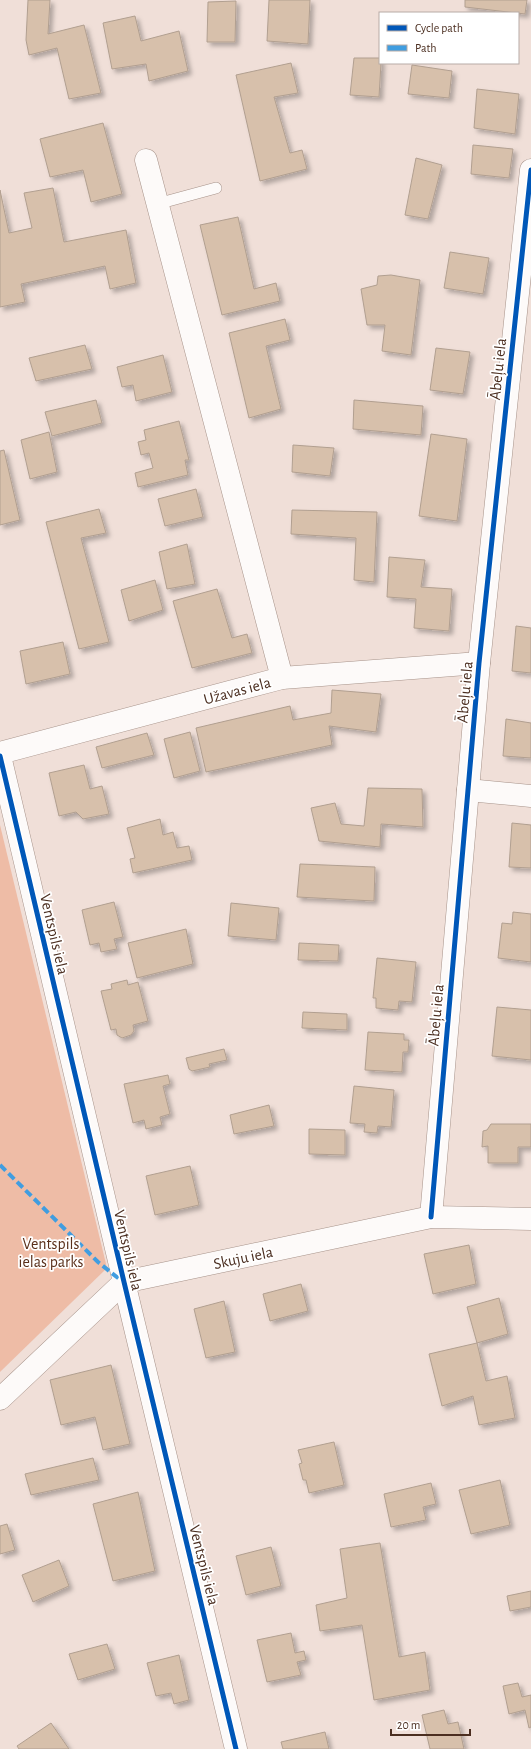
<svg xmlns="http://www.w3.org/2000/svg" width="531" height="1749" font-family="'Alegreya Sans',sans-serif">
	<defs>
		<filter id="shadow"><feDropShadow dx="3.5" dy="3.5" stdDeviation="2" flood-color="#0004"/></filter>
	</defs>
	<rect width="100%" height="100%" fill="#f0dfd8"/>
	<path fill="#eebca6" d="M0,825L107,1268L0,1372Z"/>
	<g fill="#d7c0ab" stroke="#b19f90" filter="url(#shadow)">
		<path d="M28,0H50L48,34L84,25L101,93L69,99L57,48L29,55L26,40Z"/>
		<path d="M269,0H310L308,44L267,41Z"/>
		<path d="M465,0H527L525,14L465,7Z"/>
		<path d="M236,1L235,42H207L208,2Z"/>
		<path d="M135,16L141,41L179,31L188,71L149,81L146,64L112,69L103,23Z"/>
		<path d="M354,58H380L381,63L379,97L350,95Z"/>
		<path d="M291,63L298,93L274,97L290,153L302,150L307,169L260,181L236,75Z"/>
		<path d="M412,65L452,71L449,98L408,94Z"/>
		<path d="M477,89L519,94L515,134L474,128Z"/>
		<path d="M103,123L122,194L91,202L83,170L50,177L40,139Z"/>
		<path d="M473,145L513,149L509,178L471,174Z"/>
		<path d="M416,158L442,165L428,219L405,215Z"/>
		<path d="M53,188L64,242L126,230L136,283L110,289L105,266L21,284L25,302L0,307V190L9,233L32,228L24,193Z"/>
		<path d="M238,217L254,289L276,283L280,301L222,315L200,225Z"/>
		<path d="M450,252L489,258L483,294L444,288Z"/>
		<path d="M391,275L420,280L411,355L382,351L385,325H367L361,289L377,285L378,276Z"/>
		<path d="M285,319L290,340L266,346L281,409L249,418L229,333Z"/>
		<path d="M85,345L92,369L36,381L29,358Z"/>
		<path d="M436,348L470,352L463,394L430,390Z"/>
		<path d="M163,355L172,392L136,401L133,385L122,387L117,367Z"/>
		<path d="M96,400L102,423L52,436L45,412Z"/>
		<path d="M354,400L423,406L421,435L353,429Z"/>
		<path d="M179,421L189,460H185L188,475L138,487L135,473L153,468L149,453L141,455L138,442L146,440L144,430Z"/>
		<path d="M49,432L57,472L30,479L21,440Z"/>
		<path d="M431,434L467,439L457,521L419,516Z"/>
		<path d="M293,445L334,448L330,476L292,472Z"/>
		<path d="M4,450L20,520L0,525V451Z"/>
		<path d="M196,489L203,517L165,526L158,499Z"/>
		<path d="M99,509L106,533L81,538L109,642L79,649L46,522Z"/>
		<path d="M292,510L377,512L374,582L354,580L356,538L291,534Z"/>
		<path d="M187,544L195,584L167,589L159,552Z"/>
		<path d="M389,557L425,560L421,587L452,589L449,631L414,628L416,599L387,597Z"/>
		<path d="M155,580L163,610L129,621L121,590Z"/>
		<path d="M217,589L232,638L247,634L252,653L192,668L173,601Z"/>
		<path d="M516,626L531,628V673L512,671Z"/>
		<path d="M63,642L70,674L26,684L20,651Z"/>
		<path d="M332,690L381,694L376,732L329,726L332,745L206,772L196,728L290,706L293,720L331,713Z"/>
		<path d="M506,719L531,723V758L503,756Z"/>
		<path d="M190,732L200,771L174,778L164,739Z"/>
		<path d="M147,733L154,755L102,768L96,747Z"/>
		<path d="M84,765L90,789L102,786L109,814L83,819L76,812L59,816L49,773Z"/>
		<path d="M368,788L422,789L423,827L381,824L380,847L319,841L311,808L335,803L341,824L364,826Z"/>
		<path d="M160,819L163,835L173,832L177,848L189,846L192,860L133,873L130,859L135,858L127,828Z"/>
		<path d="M512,823L531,825V868L509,867Z"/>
		<path d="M300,864L375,867L374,901L297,897Z"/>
		<path d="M114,902L123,937L114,939L117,949L101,952L99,943L90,945L82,910Z"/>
		<path d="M231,903L279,908L276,940L228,936Z"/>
		<path d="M513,912L531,914V962L498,958L502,923L512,924Z"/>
		<path d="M186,929L193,964L137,978L128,943Z"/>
		<path d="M299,943L339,945L338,961L298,960Z"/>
		<path d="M377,958L416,962L412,1002L399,1001L398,1010L376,1008V998H373Z"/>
		<path d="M127,980L128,985L138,982L148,1021L133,1025L134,1031L131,1035L122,1038L117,1035L116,1029L111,1030L101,991L112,989L111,984Z"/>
		<path d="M497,1007L531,1010V1060L492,1056Z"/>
		<path d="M303,1012L347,1014V1030L302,1028Z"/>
		<path d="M368,1032L404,1034V1040H409L408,1052H403L402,1072L365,1070Z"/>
		<path d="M224,1049L227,1060L209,1064L210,1067L192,1071L189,1069L186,1058Z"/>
		<path d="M168,1075L170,1084L163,1086L170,1114L160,1117L162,1125L146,1129L144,1120L133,1123L124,1084Z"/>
		<path d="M354,1086L394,1090L391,1127L378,1126L377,1133L364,1132L365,1124L350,1123Z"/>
		<path d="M269,1105L274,1126L234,1134L230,1115Z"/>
		<path d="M491,1124H531V1147H518V1163H488V1146L482,1147L483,1131L487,1130Z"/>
		<path d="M309,1129L345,1130V1155L309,1154Z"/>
		<path d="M190,1166L199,1205L155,1215L146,1176Z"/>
		<path d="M469,1245L476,1284L433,1294L424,1254Z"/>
		<path d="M301,1284L308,1311L270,1321L263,1294Z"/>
		<path d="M499,1298L508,1334L477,1343L467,1307Z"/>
		<path d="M224,1301L235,1352L206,1358L194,1309Z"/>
		<path d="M477,1343L486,1381L507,1376L515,1418L479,1425L473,1396L442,1406L429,1354Z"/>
		<path d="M111,1365L130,1444L103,1450L95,1417L61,1425L50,1380Z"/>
		<path d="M334,1442L344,1485L309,1493L306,1480H303L299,1464L302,1463L298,1450Z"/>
		<path d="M93,1458L99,1480L31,1495L25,1474Z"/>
		<path d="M500,1480L510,1525L471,1534L459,1490Z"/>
		<path d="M431,1483L436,1504L423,1507L426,1520L391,1527L384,1494Z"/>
		<path d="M138,1492L155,1571L113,1581L93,1504Z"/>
		<path d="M7,1524L15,1550L0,1554V1526Z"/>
		<path d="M380,1543L399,1657L425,1652L430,1690L374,1700L362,1625L320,1631L316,1605L347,1598L340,1549Z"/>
		<path d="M271,1547L281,1586L246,1595L236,1556Z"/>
		<path d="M59,1560L69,1586L33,1602L22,1575Z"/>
		<path d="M531,1591V1607L510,1611L507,1596Z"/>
		<path d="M291,1633L295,1653L304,1651L306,1660L297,1662L301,1675L267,1682L257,1640Z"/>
		<path d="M107,1644L115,1669L78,1680L69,1654Z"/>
		<path d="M179,1655L189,1700L174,1704L171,1693L156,1696L147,1663Z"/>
		<path d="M518,1683L522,1697L531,1695V1727L529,1728L525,1710L509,1714L503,1686Z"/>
		<path d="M444,1710L448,1724L458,1722L464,1749H430L422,1715Z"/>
		<path d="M51,1723L69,1749H19L17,1746Z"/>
		<path d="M325,1732L329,1749H283L281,1742Z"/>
	</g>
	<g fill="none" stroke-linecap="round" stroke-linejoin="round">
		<g stroke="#a7938a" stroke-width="12">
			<path id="lane" d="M157,204L216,188"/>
		</g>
		<g stroke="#a7938a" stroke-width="23">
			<g id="street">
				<path d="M146,160L282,678"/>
				<path d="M0,753L282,678L479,663"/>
				<path d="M468,790L531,796"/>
				<path d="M431,1217L479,663L531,170"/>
				<path d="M0,1399L124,1282L431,1217L531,1219"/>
			</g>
		</g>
		<g stroke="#a7938a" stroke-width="23">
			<path id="secondary" d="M0,756L124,1282L236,1749"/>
		</g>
		<use href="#lane" stroke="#fdfaf9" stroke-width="11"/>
		<use href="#street" stroke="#fdfaf9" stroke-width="22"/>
		<use href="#secondary" stroke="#fdfaf9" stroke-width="22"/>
		<path stroke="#409de0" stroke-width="4" stroke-dasharray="8 4" stroke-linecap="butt" d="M0,1165L98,1262L123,1282"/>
		<g stroke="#fff" stroke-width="8">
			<g id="cycleway">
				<path d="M0,756L124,1282L236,1749"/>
				<path d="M431,1217L479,663L531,170"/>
			</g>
		</g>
		<use href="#cycleway" stroke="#0057b8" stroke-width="5"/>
	</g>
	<g text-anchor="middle" stroke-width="3.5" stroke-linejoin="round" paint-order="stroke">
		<g font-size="16" fill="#4b2e20" stroke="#fff">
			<text transform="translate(497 369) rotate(-84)" y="6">Ābeļu iela</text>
			<text transform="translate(237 690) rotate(-15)" y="6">Užavas iela</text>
			<text transform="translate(464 692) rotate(-85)" y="6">Ābeļu iela</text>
			<text transform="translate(55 934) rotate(77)" y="6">Ventspils iela</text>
			<text transform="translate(435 1015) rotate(-85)" y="6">Ābeļu iela</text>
			<text transform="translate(129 1250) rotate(77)" y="6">Ventspils iela</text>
			<text transform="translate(243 1257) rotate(-12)" y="6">Skuju iela</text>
			<text transform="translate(205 1565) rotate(76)" y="6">Ventspils iela</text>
		</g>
		<g font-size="16" fill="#5a301b" stroke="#fff">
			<text x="51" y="1249">Ventspils<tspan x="51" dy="18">ielas parks</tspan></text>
		</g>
	</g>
	<rect x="379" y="12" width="140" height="52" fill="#ffffff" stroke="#b7aba6"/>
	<rect x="387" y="25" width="20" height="6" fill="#0057b8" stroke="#b7aba6"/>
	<text x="415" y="32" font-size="12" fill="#4b2e20">Cycle path</text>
	<rect x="387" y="45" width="20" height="6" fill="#409de0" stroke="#b7aba6"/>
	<text x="415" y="52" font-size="12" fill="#4b2e20">Path</text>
	<path d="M391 1729v6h79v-6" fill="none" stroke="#4b2e20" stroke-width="2"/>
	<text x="397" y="1729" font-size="12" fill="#4b2e20" stroke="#ffffff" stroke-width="3" paint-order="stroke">20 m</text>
</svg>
